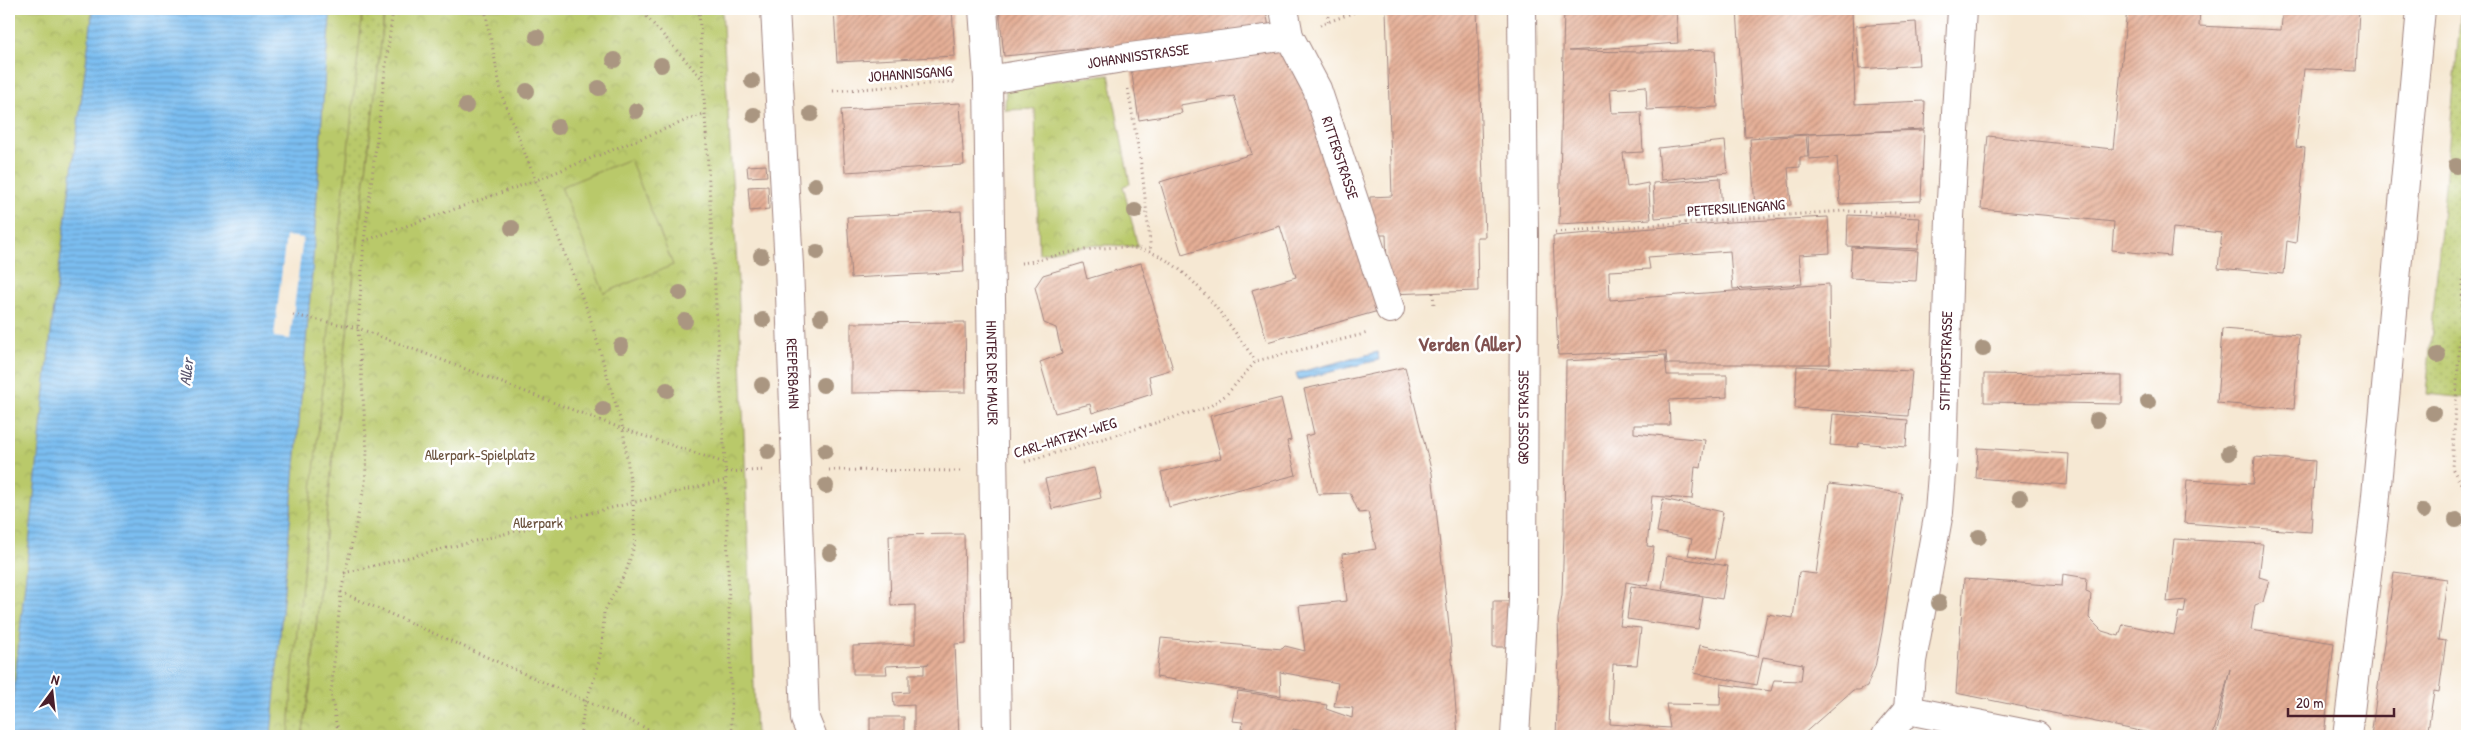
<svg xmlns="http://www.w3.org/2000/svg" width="2476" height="745" font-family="'Patrick Hand',sans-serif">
	<defs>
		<pattern id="grass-dots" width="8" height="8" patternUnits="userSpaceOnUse" patternTransform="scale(1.25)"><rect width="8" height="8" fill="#b9c96b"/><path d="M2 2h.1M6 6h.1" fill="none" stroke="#a1ac5d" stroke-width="1.8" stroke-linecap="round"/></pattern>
		<pattern id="park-crowns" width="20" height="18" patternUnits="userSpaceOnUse" patternTransform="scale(1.25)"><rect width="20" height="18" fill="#b9c96b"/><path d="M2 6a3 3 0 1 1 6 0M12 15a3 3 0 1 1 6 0" fill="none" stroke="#a1ac5d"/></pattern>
		<pattern id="water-rules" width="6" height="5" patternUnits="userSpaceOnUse" patternTransform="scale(1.25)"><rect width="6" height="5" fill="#7bbef1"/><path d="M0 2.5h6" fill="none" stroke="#679ac3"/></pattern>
		<pattern id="building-hatch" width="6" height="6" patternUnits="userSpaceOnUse" patternTransform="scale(1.25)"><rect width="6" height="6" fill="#e5af96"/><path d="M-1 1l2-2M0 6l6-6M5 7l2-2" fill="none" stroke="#bc8e7b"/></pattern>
	</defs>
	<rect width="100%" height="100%" fill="#fff"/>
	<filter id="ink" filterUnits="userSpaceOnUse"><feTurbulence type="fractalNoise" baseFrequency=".02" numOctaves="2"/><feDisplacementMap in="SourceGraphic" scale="10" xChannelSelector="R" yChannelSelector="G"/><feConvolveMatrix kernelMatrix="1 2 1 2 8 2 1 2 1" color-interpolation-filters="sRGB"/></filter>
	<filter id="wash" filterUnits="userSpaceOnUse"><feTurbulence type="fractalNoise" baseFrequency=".0096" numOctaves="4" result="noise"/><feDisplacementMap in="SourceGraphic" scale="20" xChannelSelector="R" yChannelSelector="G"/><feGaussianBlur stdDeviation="1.12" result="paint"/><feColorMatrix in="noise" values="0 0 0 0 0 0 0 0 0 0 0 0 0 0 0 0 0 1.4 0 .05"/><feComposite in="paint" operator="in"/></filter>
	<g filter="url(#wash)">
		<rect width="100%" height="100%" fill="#f6e8d3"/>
		<g fill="url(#grass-dots)" stroke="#82744b">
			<path d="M332,9H385L334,445L309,697L302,736H274Z"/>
			<path d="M2461,9H2467V398L2426,394Z"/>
		</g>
		<g fill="url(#park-crowns)" stroke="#82744b">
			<path d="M9,9H363L293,669L289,736H9Z"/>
			<path d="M385,9H722L738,282L756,736H302L310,689L334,445Z"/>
			<path d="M1109,74L1130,184L1123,186L1138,247C1099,243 1077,245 1039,254L1035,109L1005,110L1006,86Z"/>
		</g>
		<path fill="#b9c96b" stroke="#82744b" d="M630,159L673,265L604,293L561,187Z"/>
		<g fill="url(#water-rules)" stroke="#626e8e">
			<path d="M93,9H331L325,71L312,275L271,736H9L52,323Z"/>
			<path d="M1378,352L1379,360L1298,380L1296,373Z"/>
		</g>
		<path fill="#f6e8d3" d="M286,236L303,238L290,339L274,337Z"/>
		<g id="blocks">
			<g fill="url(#building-hatch)">
				<path d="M834,9H952L955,56L837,62Z"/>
				<path d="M999,9H1256L1266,10L1269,28L1089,53L1091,48L1004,56Z"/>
				<path d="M1386,9H1477L1485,237H1477L1478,291L1388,294L1386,235H1371L1370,197L1392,196Z"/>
				<path d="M1564,9H1676L1678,43L1569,51L1645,52L1715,50L1718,107L1647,110L1646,86L1610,89L1612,113L1641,112L1643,152L1623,153L1627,187L1648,183L1651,219L1559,224Z"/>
				<path d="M1737,9H1852L1855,104L1925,101L1924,129L1745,137Z"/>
				<path d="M2127,9H2200L2199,26L2281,30L2283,9H2359L2356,71L2304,69L2296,147L2305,148L2296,243L2287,241L2284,274L2218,268L2222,233L2173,228L2170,256L2112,250L2114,222L1981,209L1988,136L2113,149Z"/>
				<path d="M1916,22L1919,65L1859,69L1856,26Z"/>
				<path d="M1291,45L1382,310L1267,342L1252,290L1296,277L1280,226L1182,255L1160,182L1252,154L1234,96L1180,105L1182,113L1139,120L1131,68Z"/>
				<path d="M960,103L964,165L845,172L841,110Z"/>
				<path d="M1924,130L1921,201L1840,204L1837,157L1809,159L1808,134Z"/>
				<path d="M1806,135L1808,157H1800V167L1788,168L1791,205L1755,207L1750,139Z"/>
				<path d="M1725,141L1728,173L1661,180L1658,148Z"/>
				<path d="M766,165L767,176L748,177L747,166Z"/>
				<path d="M1720,178L1722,213L1655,218L1653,183Z"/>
				<path d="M768,186L769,209L750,211L748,187Z"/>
				<path d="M961,211L964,272L851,278L847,217Z"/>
				<path d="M1848,215L1920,218L1918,249L1847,246Z"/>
				<path d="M1828,217L1830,253L1799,255L1802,284L1733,289L1730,251L1648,257L1650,269L1609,271L1610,300L1829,284L1830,364H1667L1666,351L1558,355L1553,236L1729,222Z"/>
				<path d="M1852,247L1918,251L1916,281L1850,278Z"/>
				<path d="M1083,263L1087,279L1141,263L1173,369L1149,376L1152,394L1092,413L1090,404L1055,413L1040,362L1062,354L1056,328L1044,323L1035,287L1043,275Z"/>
				<path d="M965,322L966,392L851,393V323Z"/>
				<path d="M2222,329L2299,335L2294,409L2217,403Z"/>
				<path d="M1665,355L1667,375H1727V397L1669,400L1670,425H1634V433L1705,440L1701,468L1695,467L1692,499L1652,496L1647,546L1654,547L1648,586L1626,582L1620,626L1641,628L1637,665L1613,664L1610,724L1670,728L1666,704L1720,705L1721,684L1771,691L1774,680L1801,681L1803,664L1763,657L1757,685L1694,673L1700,645L1758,657L1767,614L1793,618L1799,572L1816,574L1829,484L1902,493L1882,632L1875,667L1867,686L1859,690H1853L1801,736H1556L1559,656L1558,619L1562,595L1564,532L1566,361Z"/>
				<path d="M1797,366L1912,371L1908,416L1795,408Z"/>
				<path d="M1405,367L1432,473L1450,635L1458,736H1328L1293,729L1292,736H1241L1243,722L1232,721L1238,691L1327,705L1326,709L1352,718L1353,708L1334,706L1338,683L1280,672L1281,696L1156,677L1161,638L1282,649L1285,646L1305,651L1299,606L1347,601L1342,554L1376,549L1368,512L1359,513L1350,493L1318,494L1305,436L1314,434L1304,389Z"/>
				<path d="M1984,374L2122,376V404L1984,402Z"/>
				<path d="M1281,398L1291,440L1287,441L1296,475L1169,507L1161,472L1221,458L1210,416Z"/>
				<path d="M1833,414L1908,420L1906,447L1859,443L1858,447L1830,445Z"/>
				<path d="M1978,448L2069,454L2067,485L1976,478Z"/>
				<path d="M2255,457L2315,461L2311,532L2184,523L2187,480L2253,484Z"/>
				<path d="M1094,468L1101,498L1052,509L1045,479Z"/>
				<path d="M1663,499L1723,512L1714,560L1688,555L1692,539L1657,532Z"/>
				<path d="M964,534L966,643L955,644L959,736H912V732H914V705L894,706L893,693L909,692V674H924V665L929,664L886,666L887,674H853V646L915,644V605L891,606L889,535Z"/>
				<path d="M2174,539L2263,544L2259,577L2269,580L2263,602L2255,605L2251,630L2334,643L2324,736H2216L2230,669L2213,736H2164L1956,693L1964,579L2062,586L2063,574L2087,578L2086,592L2091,594L2089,618L2102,631L2119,636L2123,624L2174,635L2179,612L2184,613L2186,600L2167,602Z"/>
				<path d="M1667,556L1728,566L1722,599L1662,589Z"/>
				<path d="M2394,572L2447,579L2439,640L2446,641L2439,692L2434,691L2427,736H2371Z"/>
				<path d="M1631,586L1703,597L1698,629L1627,619Z"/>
				<rect x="1493" y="601" width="26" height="46"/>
				<rect x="870" y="717" width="34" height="17"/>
			</g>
		</g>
	</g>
	<g filter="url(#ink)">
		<use href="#blocks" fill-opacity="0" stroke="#a0847f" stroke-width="1"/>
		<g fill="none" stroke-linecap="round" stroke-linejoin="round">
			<g stroke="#a0847f" stroke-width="30">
				<g id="minor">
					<path id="s1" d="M775,9L789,266L805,719L812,736"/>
					<path id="s2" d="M983,9L988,80L997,736"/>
					<path id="s3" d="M1284,9L1289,36L1317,89L1390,309"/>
					<path id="s4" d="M988,80L1123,58L1289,36"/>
					<path id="s5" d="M1908,710L1912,661L1939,512L1943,461L1950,217L1962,9"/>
					<path d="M1908,710L2037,736"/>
					<path id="s6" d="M1515,736L1523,600L1524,235L1522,9"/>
					<path d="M1886,736L1908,710"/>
					<path d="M2347,736L2374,517L2421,9"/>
				</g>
			</g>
			<g stroke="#a0847f" stroke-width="3" stroke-dasharray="1 4" stroke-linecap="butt">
				<path d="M485,9L502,96L590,317L623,429L633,502L635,543L626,572L604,612L602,646L596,674L585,703L580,736"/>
				<path d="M640,9L703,80"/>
				<path d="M699,9L726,480L732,736"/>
				<path d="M1327,22L1329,9"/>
				<path d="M1320,25L1363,9"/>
				<path d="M1128,89L1142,170L1151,252"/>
				<path d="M833,91L955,82"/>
				<path d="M2467,215L2452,468L2467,494"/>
				<path d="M1555,232L1843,211L1918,214"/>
				<path d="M364,241L534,181L705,113"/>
				<path d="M1021,263C1041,261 1059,253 1078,251C1099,248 1130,244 1150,252C1192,267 1230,326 1256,361"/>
				<path d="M1433,293L1434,305"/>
				<path d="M293,315L358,328L623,429L725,463"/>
				<path d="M1025,462L1209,407L1226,395L1256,361L1368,333"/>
				<path d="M829,470L962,471"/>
				<path d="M726,472L765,470"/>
				<path d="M344,573L726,480"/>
				<path d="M341,592L664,736"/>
				<path d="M341,736L336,723L331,693L341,592L365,484L367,452L358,328L364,241L393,9"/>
			</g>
			<use href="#minor" stroke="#fff" stroke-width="28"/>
		</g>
		<g fill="#aa9681">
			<circle cx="537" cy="37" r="8"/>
			<circle cx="614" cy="60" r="8"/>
			<circle cx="661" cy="65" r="8"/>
			<circle cx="752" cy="81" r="8"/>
			<circle cx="599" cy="88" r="8"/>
			<circle cx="527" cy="91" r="8"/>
			<circle cx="466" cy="106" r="8"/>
			<circle cx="636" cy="111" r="8"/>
			<circle cx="811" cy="114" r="8"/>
			<circle cx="754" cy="115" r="8"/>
			<circle cx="558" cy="127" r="8"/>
			<circle cx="2456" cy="166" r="8"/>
			<circle cx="815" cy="185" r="8"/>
			<circle cx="1135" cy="211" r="8"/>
			<circle cx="512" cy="228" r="8"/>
			<circle cx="817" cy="252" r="8"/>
			<circle cx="761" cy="256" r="8"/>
			<circle cx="680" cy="293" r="8"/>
			<circle cx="821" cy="317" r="8"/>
			<circle cx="763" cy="320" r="8"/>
			<circle cx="685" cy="321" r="8"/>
			<circle cx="621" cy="346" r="8"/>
			<circle cx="1983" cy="349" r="8"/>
			<circle cx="2438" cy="355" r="8"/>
			<circle cx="762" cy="385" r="8"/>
			<circle cx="823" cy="385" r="8"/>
			<circle cx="667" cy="390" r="8"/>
			<circle cx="2148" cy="402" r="8"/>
			<circle cx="603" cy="409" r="8"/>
			<circle cx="2433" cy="413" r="8"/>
			<circle cx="2097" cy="420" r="8"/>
			<circle cx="825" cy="451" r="8"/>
			<circle cx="768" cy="452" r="8"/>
			<circle cx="2229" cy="453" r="8"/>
			<circle cx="826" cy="486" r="8"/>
			<circle cx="2020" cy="498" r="8"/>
			<circle cx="2423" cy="511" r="8"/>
			<circle cx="2456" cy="520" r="8"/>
			<circle cx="1979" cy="537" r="8"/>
			<circle cx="830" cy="553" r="8"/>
			<circle cx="1939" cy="603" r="8"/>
		</g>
	</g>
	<g text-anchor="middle" stroke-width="5" stroke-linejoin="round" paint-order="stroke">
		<g font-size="15" fill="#4a1f2b" stroke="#fff">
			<text dy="5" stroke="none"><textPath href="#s4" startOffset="152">JOHANNISSTRASSE</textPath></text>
			<text transform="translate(910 74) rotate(-4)" y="5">JOHANNISGANG</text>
			<text dy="5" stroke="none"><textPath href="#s3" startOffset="160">RITTERSTRASSE</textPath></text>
			<text transform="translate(1736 208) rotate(-4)" y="5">PETERSILIENGANG</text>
			<text dy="5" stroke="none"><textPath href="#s5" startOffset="352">STIFTHOFSTRASSE</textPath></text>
			<text dy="5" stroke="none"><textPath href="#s2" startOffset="364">HINTER DER MAUER</textPath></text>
			<text dy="5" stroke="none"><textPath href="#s1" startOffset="365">REEPERBAHN</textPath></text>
			<text dy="5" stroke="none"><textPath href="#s6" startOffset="319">GROSSE STRASSE</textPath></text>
			<text transform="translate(1065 438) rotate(-17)" y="5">CARL-HATZKY-WEG</text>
		</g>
		<g font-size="15" fill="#6b523e" stroke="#fff">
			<text x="480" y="460">Allerpark-Spielplatz</text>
			<text x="538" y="528">Allerpark</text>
		</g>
		<g font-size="16" font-style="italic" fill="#5b5770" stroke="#fff">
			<text transform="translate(186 372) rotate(-83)" y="6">Aller</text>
		</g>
		<g font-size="20" font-weight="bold" fill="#805150" stroke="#fff">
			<text x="1470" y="351">Verden (Aller)</text>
		</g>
	</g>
	<rect width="2476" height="745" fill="none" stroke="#fff" stroke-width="30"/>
	<g transform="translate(52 692) rotate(15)" stroke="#ffffff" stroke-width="4" paint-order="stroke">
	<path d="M0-4L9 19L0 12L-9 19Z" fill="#4a1f2b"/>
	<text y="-8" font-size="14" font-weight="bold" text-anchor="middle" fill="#4a1f2b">N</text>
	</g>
	<path d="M2288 708v8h106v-8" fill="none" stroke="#4a1f2b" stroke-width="2.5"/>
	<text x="2296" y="708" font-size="15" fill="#4a1f2b" stroke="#ffffff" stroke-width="4" paint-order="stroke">20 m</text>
</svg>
